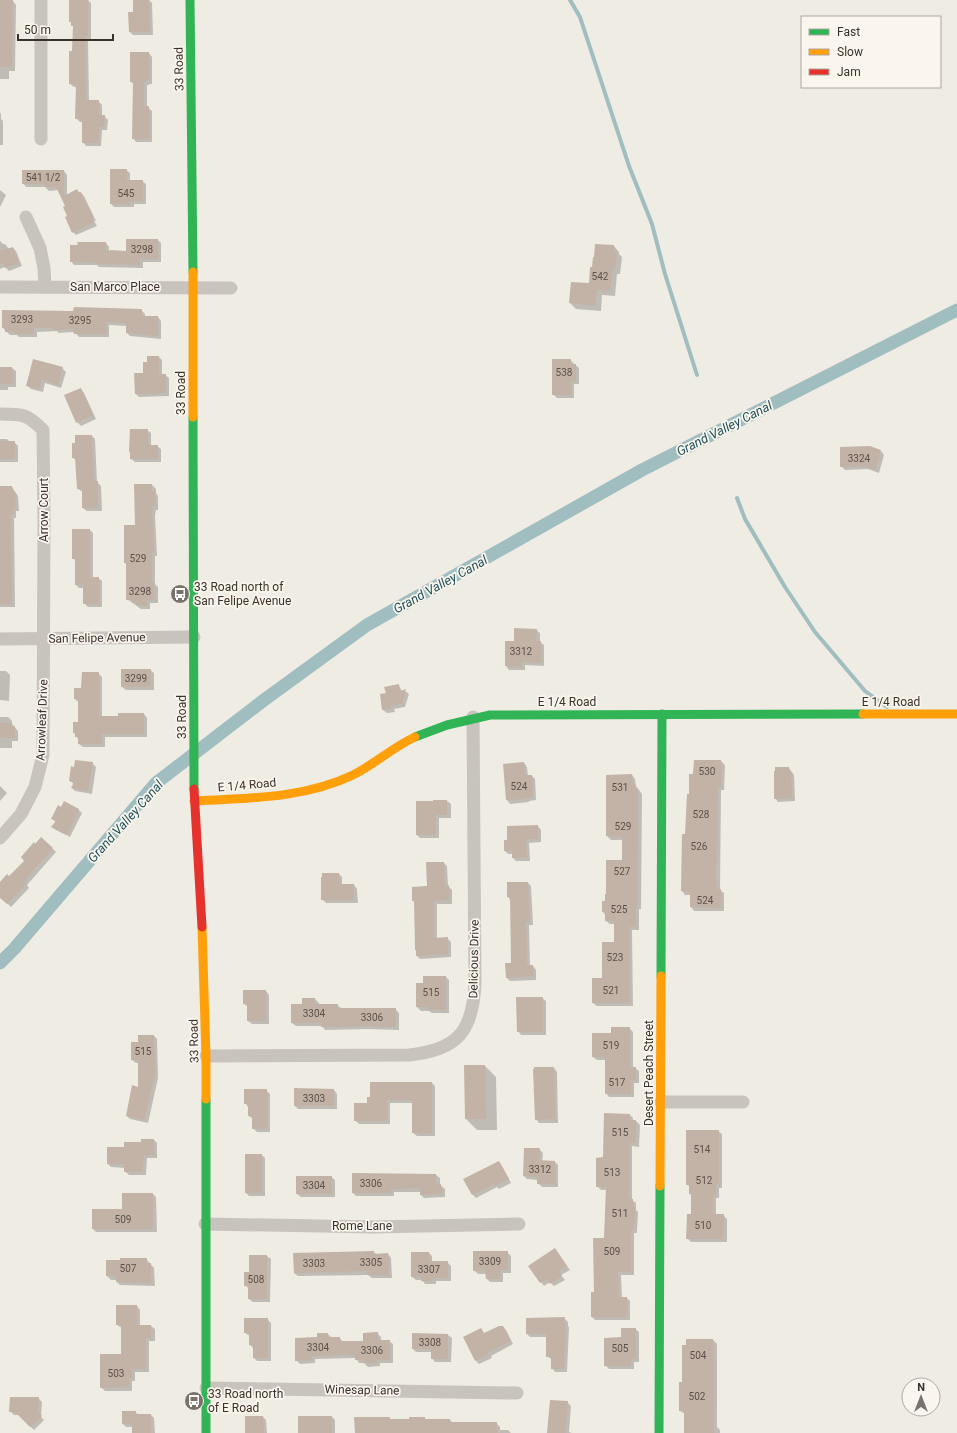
<svg xmlns="http://www.w3.org/2000/svg" width="957" height="1433" font-family="Roboto,sans-serif">
	<rect width="100%" height="100%" fill="#efece4"/>
	<g fill="#0003">
		<path d="M70,0H88L91,3V39H88L89,101H98L102,105V116H104L108,120L107,130H102L101,146H86L83,142V122H80L76,118L77,87H74L70,84L74,28L70,21Z"/>
		<path d="M134,0H149L152,3L153,35H133L130,32L134,13Z"/>
		<path d="M0,1H13L16,5L15,71H9V79H0Z"/>
		<path d="M149,53L152,57V84H149V85H147V107L152,111V142H136L133,138L134,84L131,82Z"/>
		<path d="M0,112L1,114V119L3,121V145H0Z"/>
		<path d="M126,170L130,173V181H142L146,184V204H134V207H114L111,204Z"/>
		<path d="M64,171L67,175V195L77,191L81,193L84,196L96,221H94L97,226L76,235L73,232L66,206L59,190L49,191L45,187H26L23,183Z"/>
		<path d="M0,190L6,195L0,207Z"/>
		<path d="M158,240L161,243V262H143V268L99,267L97,265H74L71,261L106,243L109,247V251L127,252Z"/>
		<path d="M0,241L3,244H5L9,249L13,248L16,251L22,266L9,271L5,267L0,269Z"/>
		<path d="M614,246L619,252V254L622,257L620,274H617L615,296L602,295L601,311L576,309L570,303L590,284L593,268Z"/>
		<path d="M141,310L145,314V317H158L161,321V339L130,336L127,333V326L109,325V337H79L75,332L58,333L57,331L37,332V337H19L17,335H10L3,328V311L73,312Z"/>
		<path d="M159,357L162,360V375H165L169,378V396L139,397L136,394L148,363Z"/>
		<path d="M570,360L579,368V384H574V398H557L553,394Z"/>
		<path d="M0,368H12L16,371V387H8V390H0Z"/>
		<path d="M62,368L66,372L61,388L45,383L43,392L31,389L27,385Z"/>
		<path d="M81,389L84,393L96,419L81,426L77,422Z"/>
		<path d="M147,430L151,433V446H157L161,449V462H135L131,459Z"/>
		<path d="M92,436L95,439L97,482L101,486L102,511H87L83,508V492L78,489L77,461L73,458L76,444Z"/>
		<path d="M0,439H7L10,442H14L18,446V462H0Z"/>
		<path d="M881,451L884,455L879,473L868,469L845,470L841,466Z"/>
		<path d="M135,485H152L156,489V493L158,496V510H156L155,516L157,556H155V584L158,587V603H150V609H141L127,599V565L125,563L136,526Z"/>
		<path d="M0,487H12L18,496L19,511H16V518H14L15,607H0Z"/>
		<path d="M90,530L93,533V578H98L102,581V607H88L84,603V588H79L76,585V561L73,558Z"/>
		<path d="M536,630L540,633V642L544,645V666L525,665V670H509L506,666L515,642Z"/>
		<path d="M150,670L154,673V690H126L122,687Z"/>
		<path d="M0,671H6L10,675L9,701L0,700Z"/>
		<path d="M98,673L102,677V717L144,714L147,718V737H105V747H83L79,744V740L74,733L79,723L78,702L75,699L82,689Z"/>
		<path d="M399,686L402,691H405L409,694L405,707L394,709L395,712L387,713L383,710L387,694Z"/>
		<path d="M0,717H8L12,721V724L18,731V741H12V748H0Z"/>
		<path d="M695,761H721L725,765L724,790H721L720,890L724,893V911H694L691,907V895H685L682,891L690,795Z"/>
		<path d="M92,763L96,767L92,794L75,791L72,788L74,784L70,781Z"/>
		<path d="M524,763L527,767L528,776H532L535,779L536,800L529,801V802L510,804L507,800L505,765Z"/>
		<path d="M789,768L794,775L795,801L778,802L775,798Z"/>
		<path d="M632,775L635,779L636,786L642,794L641,909H639V930H632L633,1006H597L593,1003L615,943V924H610L606,921V916L603,912V902H606L623,861V840H611L607,836Z"/>
		<path d="M0,786L7,793L0,801Z"/>
		<path d="M447,801L451,804V818H439V838H420L417,835V802Z"/>
		<path d="M64,803L79,810L82,813L70,837L56,830L52,827L56,823L53,819Z"/>
		<path d="M538,826L541,830V842L529,843L530,861H516L513,858V854H508L505,851L508,841Z"/>
		<path d="M52,848L56,852L27,885L29,888L11,907L0,896V883Z"/>
		<path d="M444,863L447,866L448,886L452,890V904H437V939L447,938L451,942V957L420,959L417,956L415,902L413,901L428,887Z"/>
		<path d="M339,874L342,877V885H354L357,889L358,903H326L322,899Z"/>
		<path d="M528,883L531,886L533,925H529L530,966H533L536,970V980L510,981L507,978L512,964L511,901L508,897Z"/>
		<path d="M446,977L449,980V1013H432L429,1011H421L417,1007V984H424Z"/>
		<path d="M266,991L269,995V1024H252L248,1021V1007L244,1004Z"/>
		<path d="M542,998L546,1001V1035H521L518,1031Z"/>
		<path d="M303,999H315L319,1003V1005H337L341,1008L395,1009L399,1013V1030L367,1029L325,1030L322,1026H296L292,1023L303,1005Z"/>
		<path d="M629,1028L633,1032V1068H635L639,1071V1083H634V1097H609L606,1093V1060H597L593,1057L612,1034Z"/>
		<path d="M154,1036L157,1039L158,1078L148,1123L130,1119L127,1116L139,1088V1063H136L132,1060L139,1043Z"/>
		<path d="M465,1066H485L496,1077L497,1130H477L466,1119Z"/>
		<path d="M554,1068L557,1072L558,1123H539L536,1119Z"/>
		<path d="M432,1083L435,1086V1136H417L413,1133V1103H390V1124H359L355,1120L368,1104Z"/>
		<path d="M266,1090L270,1094V1132H257L253,1128V1119L249,1116L248,1107L245,1103Z"/>
		<path d="M334,1090L337,1094V1109H298L295,1106Z"/>
		<path d="M630,1115L633,1118V1121H636L640,1125L639,1147L632,1146V1200L636,1203V1210L638,1212L637,1233H634V1275H621L622,1298H627L630,1301V1320H595L592,1317L605,1239L607,1190H601L597,1186L604,1158Z"/>
		<path d="M718,1131L722,1134V1188H719V1198H716V1215H723L727,1219V1242H691L687,1238L692,1215V1196L690,1194V1187L687,1184Z"/>
		<path d="M154,1140L157,1143V1158H147L146,1175H129L125,1171V1168L111,1167L108,1164L125,1148Z"/>
		<path d="M539,1149L543,1153L542,1162H555L558,1165V1187H542L538,1183V1180L527,1179L524,1176Z"/>
		<path d="M262,1155L265,1158V1196H249L246,1193Z"/>
		<path d="M499,1162L502,1166L511,1183L499,1189L497,1187L476,1198L473,1195L465,1179Z"/>
		<path d="M353,1174L436,1175L440,1178V1185L445,1189V1197L424,1198L421,1195V1192H394V1196H356L353,1193Z"/>
		<path d="M331,1177L335,1180V1197H301L297,1194Z"/>
		<path d="M153,1194L156,1197L157,1232H96L93,1229L123,1210Z"/>
		<path d="M555,1249L570,1270L561,1275L565,1280L554,1286L550,1282L544,1286L529,1266Z"/>
		<path d="M374,1252L376,1254H388L391,1258L392,1278H372L368,1275L298,1276L294,1273Z"/>
		<path d="M507,1252L511,1256V1273H503V1282H490L487,1279V1274H478L474,1270Z"/>
		<path d="M429,1253L432,1256V1262H447L451,1266V1281H436V1284H425L422,1280H416L412,1277Z"/>
		<path d="M250,1256H267L271,1259L270,1302H253L249,1299V1289L245,1285L250,1273Z"/>
		<path d="M146,1259L154,1268L155,1286L120,1285L117,1282V1280H111L107,1276V1261Z"/>
		<path d="M137,1306L140,1310V1326H151L155,1329V1341H149V1372H135V1381H132V1391H105L101,1387L122,1355V1328L117,1325Z"/>
		<path d="M564,1318L568,1322V1326L569,1327L567,1372H555L552,1368V1360L547,1356V1337H530L527,1334Z"/>
		<path d="M267,1319L271,1323V1361H257L254,1358V1349L250,1345V1336L245,1333Z"/>
		<path d="M503,1327L506,1330L513,1344L491,1356L492,1358L479,1364L476,1361L481,1329L485,1334Z"/>
		<path d="M635,1329L639,1332V1362H634V1369H609L605,1365Z"/>
		<path d="M377,1333L381,1337V1341H389L393,1344V1363H380V1366L368,1367L364,1363H359L356,1358L315,1359V1363L300,1364L296,1360L318,1338L328,1334L331,1337L340,1338L343,1342H364Z"/>
		<path d="M413,1334L448,1335L452,1338L451,1362H435L432,1358V1352H416L413,1349Z"/>
		<path d="M687,1340H713L717,1344V1427L720,1430V1433H685V1414L680,1411Z"/>
		<path d="M38,1398L42,1402L41,1417L44,1420L34,1430L19,1415H14L10,1411Z"/>
		<path d="M567,1402L571,1406L569,1432L572,1433H548Z"/>
		<path d="M135,1412L139,1415H151L154,1418L155,1433H133V1427H126L123,1424Z"/>
		<path d="M263,1417L266,1420L267,1433H246Z"/>
		<path d="M332,1417L335,1420V1433H299Z"/>
		<path d="M389,1418L392,1420H410L424,1418L427,1420H450L453,1423H496L500,1427V1430H508L511,1433H356Z"/>
	</g>
	<g fill="none" stroke-linecap="round" stroke-linejoin="round">
		<g stroke="#a0bdc0" stroke-width="4">
			<path d="M570,0L580,17L629,166L652,224L665,274L697,375"/>
			<path d="M737,498L745,519L785,587L815,632L865,691L887,707"/>
		</g>
		<path stroke="#a0bdc0" stroke-width="13" d="M0,963L14,949L156,783L264,700L367,625L642,470L957,310"/>
	</g>
	<g fill="#c3b2a6">
		<path d="M0,0H13L12,67H0Z"/>
		<path d="M69,0H88V36H85L86,100H99V115H105L104,127H99L98,143H82V119H75L76,84H69V51H72L73,26H71V22H69Z"/>
		<path d="M133,0H149L150,32H129L128,12H133Z"/>
		<path d="M130,52H149V80H146V82H144V106H149V139H132L133,82H130Z"/>
		<path d="M110,169H127V180H143V201H131V204H110Z"/>
		<path d="M22,170H64V196L77,189L79,193L81,192L93,217L92,218L94,222L72,233L65,217L67,216L63,207L65,206L56,187H44V184H22Z"/>
		<path d="M126,239H158V259H140V265L95,264V262H70V245H78L77,242H106V250H109L110,252V250L126,251Z"/>
		<path d="M595,244L614,245V251H617L615,269H612L610,291L597,290L595,306L569,303L571,282L589,283L590,267H592L593,257H594Z"/>
		<path d="M13,247L19,263L5,268L3,263L0,264V251Z"/>
		<path d="M74,307L142,309V316H158V336L126,333V323L106,322V334H74L73,329L54,330V328H34V334H15V332H5V328H2V310L73,311Z"/>
		<path d="M147,356H159V374H166V393L135,394L134,373H143V362H147Z"/>
		<path d="M33,359L63,367L58,385L42,380L39,389L26,386Z"/>
		<path d="M552,359H571V364H576V381H571V395H552Z"/>
		<path d="M0,367H12L13,384H0Z"/>
		<path d="M81,388L93,415L76,423L64,395Z"/>
		<path d="M130,429H148V445H158V459H130V452H129Z"/>
		<path d="M75,435H92L94,481H98V508H82V489H77L75,458H72V443H75Z"/>
		<rect x="0" y="441" width="15" height="18"/>
		<path d="M870,446L881,450L875,470L864,466L840,467V447Z"/>
		<path d="M134,484H152V491H155V506H152V512L154,552H152V582H154V600H147V606L136,605V603H132V600H126V563H124V525H135Z"/>
		<path d="M0,486H12L13,492H15L16,508H13V514L11,515L12,604H0Z"/>
		<path d="M72,529H90V577H99V604H83V585H75V559H72Z"/>
		<path d="M514,628L537,629L536,641H541V663L522,662V667L505,666V641H514Z"/>
		<rect x="121" y="669" width="30" height="18"/>
		<path d="M82,672H99V716H118V713H144V734H102V744H78V737H75V733H73V722H78V699H74V688H81Z"/>
		<path d="M399,684L400,691L406,689L402,704L391,705L392,708L382,710L380,694L386,693L384,687Z"/>
		<path d="M0,723H12V726H15V738H0Z"/>
		<path d="M75,760L93,762L88,791L71,788L74,782L69,781L71,766L74,767Z"/>
		<path d="M694,760H721V787H718L716,877L717,889H721V908L690,907V892L681,891L682,834H685L687,794H689V774H693Z"/>
		<path d="M524,762L525,775H532L533,797L526,798V799L506,800L503,764Z"/>
		<path d="M775,767H789V771H791L792,798L774,799V771H775Z"/>
		<path d="M632,774L633,784H635V789H638V838L637,906H636V927H629V1003H592V978H602V942H614V921H605V912H602V901H605V894H606V860H622V837L606,836V775Z"/>
		<path d="M433,800H447V815H436V835H416V801H433Z"/>
		<path d="M64,801L79,809L67,835L51,827L56,821L51,819L58,805L61,807Z"/>
		<path d="M538,825V839H526L527,858H512V851H504V840H507V826Z"/>
		<path d="M41,837L53,848L24,881L27,883L7,904L0,898V882L7,874L9,876L24,861L21,857L34,842L35,844Z"/>
		<path d="M426,862H444L445,886L449,885V900L434,901V938L448,937V954L416,956V950H415L414,901H412V887L427,886Z"/>
		<path d="M322,873H339L340,884H354V900H321V877H322Z"/>
		<path d="M507,882H528L530,922H526L527,953V965H533V976L506,978L505,963H511L510,897H507Z"/>
		<path d="M423,976H446V1010H427V1007H416V983H423Z"/>
		<path d="M243,990H266V1021H247V1004H243Z"/>
		<path d="M516,997H543V1032H517Z"/>
		<path d="M302,998H315V1004H338V1008H396V1027L363,1026L321,1027V1023H291V1004H302Z"/>
		<path d="M611,1027H630V1067H636V1080H631V1094H605V1057H592V1033H611Z"/>
		<path d="M138,1035H154L155,1074L144,1120L126,1116L132,1085L138,1087V1060H131V1042H138Z"/>
		<path d="M464,1065H485L486,1119H465Z"/>
		<path d="M534,1067H554L555,1119L535,1120L533,1069H534Z"/>
		<path d="M370,1082H432V1133H412V1100H387V1121H354V1103H367V1097H370Z"/>
		<path d="M294,1088L334,1089V1106H294Z"/>
		<path d="M244,1089H267V1129H252V1116H248V1104H244Z"/>
		<path d="M604,1113L630,1114V1120H636V1143H629V1199H633V1207H635L634,1230H631V1272H618L619,1297H627V1317H591V1292H594L593,1238H604L606,1187H596V1158L603,1157Z"/>
		<path d="M686,1130H719V1184H716V1194H713V1214H724L723,1239H686L687,1214H691V1194H689V1185H686Z"/>
		<path d="M141,1139H154V1155H144L142,1172H124V1164H107V1147H124V1142H141Z"/>
		<path d="M524,1148H540L539,1160L555,1161V1184H537V1177L523,1176Z"/>
		<rect x="245" y="1154" width="17" height="39"/>
		<path d="M499,1161L509,1179L495,1186L494,1184L472,1195L463,1179Z"/>
		<path d="M352,1173L436,1174V1184H441L442,1194L420,1195V1188L391,1189V1193H352Z"/>
		<rect x="296" y="1176" width="36" height="18"/>
		<path d="M122,1193H153V1229H92V1209H122Z"/>
		<path d="M555,1248L567,1266L559,1271L562,1276L550,1284L547,1279L540,1283L528,1266Z"/>
		<path d="M374,1251V1254L388,1253L389,1275H367V1271L294,1273L293,1253Z"/>
		<path d="M473,1251H508V1270H500V1279H486L485,1270L473,1271Z"/>
		<path d="M411,1252H429V1261H448V1278H433V1281H421V1277H411Z"/>
		<path d="M249,1255H267V1299H248V1286H244V1272H249Z"/>
		<path d="M120,1258H147V1263H151V1283L116,1282V1276H106V1260H120Z"/>
		<path d="M116,1305H137V1325H151V1338H146V1369H132V1378H129V1387L100,1388V1354H121V1325H116Z"/>
		<path d="M565,1317L564,1323H566L564,1369H551V1357H546V1334H526V1318Z"/>
		<path d="M244,1318H268V1358H253V1345H249V1333H244Z"/>
		<path d="M499,1326H503L511,1341L488,1352L489,1354L475,1361L463,1337L481,1328L484,1333Z"/>
		<path d="M621,1328H636V1359H631V1366H604V1338L621,1337Z"/>
		<path d="M378,1332V1340H390V1360H377V1363H363V1360H355V1355L312,1356V1360L295,1361V1338L317,1337V1333H328V1337H340V1341H363V1333Z"/>
		<path d="M412,1333L448,1334V1359H431V1349H412Z"/>
		<path d="M686,1339H713L714,1433H684V1411H679V1382H682V1345H686Z"/>
		<path d="M10,1397H39L38,1412L42,1416L30,1427L15,1412H9Z"/>
		<path d="M550,1400L568,1401L565,1433H547Z"/>
		<path d="M122,1411H136V1414H151V1433H132V1424H122Z"/>
		<path d="M245,1416H263L264,1433H245Z"/>
		<rect x="298" y="1416" width="34" height="17"/>
		<path d="M354,1417H390V1419H409V1417H425V1419H450V1422H497V1433H355Z"/>
	</g>
	<g fill="none" stroke-linecap="round" stroke-linejoin="round">
		<g stroke="#c8c3bd" stroke-width="13">
			<path d="M41,139V0"/>
			<path d="M26,217L40,248L44,268L45,287"/>
			<path d="M0,287L231,288"/>
			<path d="M0,414C23,414 27,414 43,430L44,520L43,755L35,787L21,814L0,838"/>
			<path d="M0,639L194,637"/>
			<path d="M206,1056L409,1055C458,1050 473,1031 475,983L473,717"/>
			<path d="M661,1102H743"/>
			<path d="M205,1224L374,1227L519,1224"/>
			<path d="M206,1388L517,1393"/>
		</g>
		<g stroke="#30b455" stroke-width="9">
			<path d="M190,0L193,272"/>
			<path d="M193,417L194,789"/>
			<path d="M415,737L447,725L490,715L863,714"/>
			<path d="M661,976L662,714"/>
			<path d="M206,1099V1433"/>
			<path d="M659,1433L660,1186"/>
		</g>
		<g stroke="#ff9f0a" stroke-width="9">
			<path d="M193,272V417"/>
			<path d="M863,714H957"/>
			<path d="M194,801C247,798 303,799 353,775C375,764 393,747 415,737"/>
			<path d="M202,927L206,1056V1099"/>
			<path d="M660,1186L661,976"/>
		</g>
		<path stroke="#e5322d" stroke-width="9" d="M194,789L202,927"/>
	</g>
	<defs>
		<g id="bus-disc" transform="scale(1)"><circle r="9.5" fill="#79726b" stroke="#fbf6ed"/><path d="M-5-6H5V4H4V6H2V4H-2V6H-4V4H-5ZM-3.5-4V0h7V-4ZM-3.5 1.2v1.5H-2V1.2ZM2 1.2v1.5H3.5V1.2Z" fill="#fff"/></g>
	</defs>
	<g fill-rule="evenodd">
		<use href="#bus-disc" x="180" y="594"/>
		<use href="#bus-disc" x="194" y="1401"/>
	</g>
	<g text-anchor="middle" stroke-width="3.5" stroke-linejoin="round" paint-order="stroke">
		<g font-size="10" fill="#5c5149">
			<text x="43" y="181">541 1/2</text>
			<text x="126" y="197">545</text>
			<text x="142" y="253">3298</text>
			<text x="600" y="280">542</text>
			<text x="22" y="323">3293</text>
			<text x="80" y="324">3295</text>
			<text x="564" y="376">538</text>
			<text x="859" y="462">3324</text>
			<text x="138" y="562">529</text>
			<text x="140" y="595">3298</text>
			<text x="521" y="655">3312</text>
			<text x="136" y="682">3299</text>
			<text x="707" y="775">530</text>
			<text x="519" y="790">524</text>
			<text x="620" y="791">531</text>
			<text x="701" y="818">528</text>
			<text x="623" y="830">529</text>
			<text x="699" y="850">526</text>
			<text x="622" y="875">527</text>
			<text x="705" y="904">524</text>
			<text x="619" y="913">525</text>
			<text x="615" y="961">523</text>
			<text x="611" y="994">521</text>
			<text x="431" y="996">515</text>
			<text x="314" y="1017">3304</text>
			<text x="372" y="1021">3306</text>
			<text x="611" y="1049">519</text>
			<text x="143" y="1055">515</text>
			<text x="617" y="1086">517</text>
			<text x="314" y="1102">3303</text>
			<text x="620" y="1136">515</text>
			<text x="702" y="1153">514</text>
			<text x="540" y="1173">3312</text>
			<text x="612" y="1176">513</text>
			<text x="704" y="1184">512</text>
			<text x="371" y="1187">3306</text>
			<text x="314" y="1189">3304</text>
			<text x="620" y="1217">511</text>
			<text x="123" y="1223">509</text>
			<text x="703" y="1229">510</text>
			<text x="612" y="1255">509</text>
			<text x="490" y="1265">3309</text>
			<text x="371" y="1266">3305</text>
			<text x="314" y="1267">3303</text>
			<text x="128" y="1272">507</text>
			<text x="429" y="1273">3307</text>
			<text x="256" y="1283">508</text>
			<text x="430" y="1346">3308</text>
			<text x="318" y="1351">3304</text>
			<text x="620" y="1352">505</text>
			<text x="372" y="1354">3306</text>
			<text x="698" y="1359">504</text>
			<text x="116" y="1377">503</text>
			<text x="697" y="1400">502</text>
		</g>
		<g font-size="12" fill="#3a312a" stroke="#fbf6ed">
			<text transform="translate(179 69) rotate(-91)" y="4">33 Road</text>
			<text x="115" y="291">San Marco Place</text>
			<text transform="translate(181 393) rotate(-90)" y="4">33 Road</text>
			<text transform="translate(44 510) rotate(-90)" y="4">Arrow Court</text>
			<text transform="translate(97 638) rotate(-1)" y="4">San Felipe Avenue</text>
			<text x="567" y="706">E 1/4 Road</text>
			<text x="891" y="706">E 1/4 Road</text>
			<text transform="translate(182 717) rotate(-90)" y="4">33 Road</text>
			<text transform="translate(42 720) rotate(-88)" y="4">Arrowleaf Drive</text>
			<text transform="translate(247 785) rotate(-5)" y="4">E 1/4 Road</text>
			<text transform="translate(474 959) rotate(-89)" y="4">Delicious Drive</text>
			<text transform="translate(194 1041) rotate(-91)" y="4">33 Road</text>
			<text transform="translate(649 1073) rotate(-90)" y="4">Desert Peach Street</text>
			<text x="362" y="1230">Rome Lane</text>
			<text transform="translate(362 1390) rotate(1)" y="4">Winesap Lane</text>
		</g>
		<g font-size="12" fill="#3a312a" stroke="#fbf6ed" text-anchor="start">
			<text x="194" y="591">33 Road north of<tspan x="194" dy="14">San Felipe Avenue</tspan></text>
			<text x="208" y="1398">33 Road north<tspan x="208" dy="14">of E Road</tspan></text>
		</g>
		<g font-size="13" font-style="italic" fill="#1f515c" stroke="#fbf6ed">
			<text transform="translate(724 428) rotate(-27)" y="5">Grand Valley Canal</text>
			<text transform="translate(440 584) rotate(-29)" y="5">Grand Valley Canal</text>
			<text transform="translate(125 821) rotate(-48)" y="5">Grand Valley Canal</text>
		</g>
	</g>
	<rect x="801" y="16" width="140" height="72" fill="#fbf6ed" stroke="#aea79f"/>
	<rect x="809" y="29" width="20" height="6" fill="#30b455" stroke="#aea79f"/>
	<text x="837" y="36" font-size="12" fill="#3a312a">Fast</text>
	<rect x="809" y="49" width="20" height="6" fill="#ff9f0a" stroke="#aea79f"/>
	<text x="837" y="56" font-size="12" fill="#3a312a">Slow</text>
	<rect x="809" y="69" width="20" height="6" fill="#e5322d" stroke="#aea79f"/>
	<text x="837" y="76" font-size="12" fill="#3a312a">Jam</text>
	<g transform="translate(921 1397)"><circle r="19" fill="#fbf6ed" stroke="#aea79f"/>
	<path d="M0-3L7 15L0 10L-7 15Z" fill="#79726b"/>
	<text y="-6" font-size="11" font-weight="bold" text-anchor="middle" fill="#3a312a">N</text>
	</g>
	<path d="M18 34v6h95v-6" fill="none" stroke="#3a312a" stroke-width="2"/>
	<text x="24" y="34" font-size="12" fill="#3a312a" stroke="#fbf6ed" stroke-width="3" paint-order="stroke">50 m</text>
</svg>
